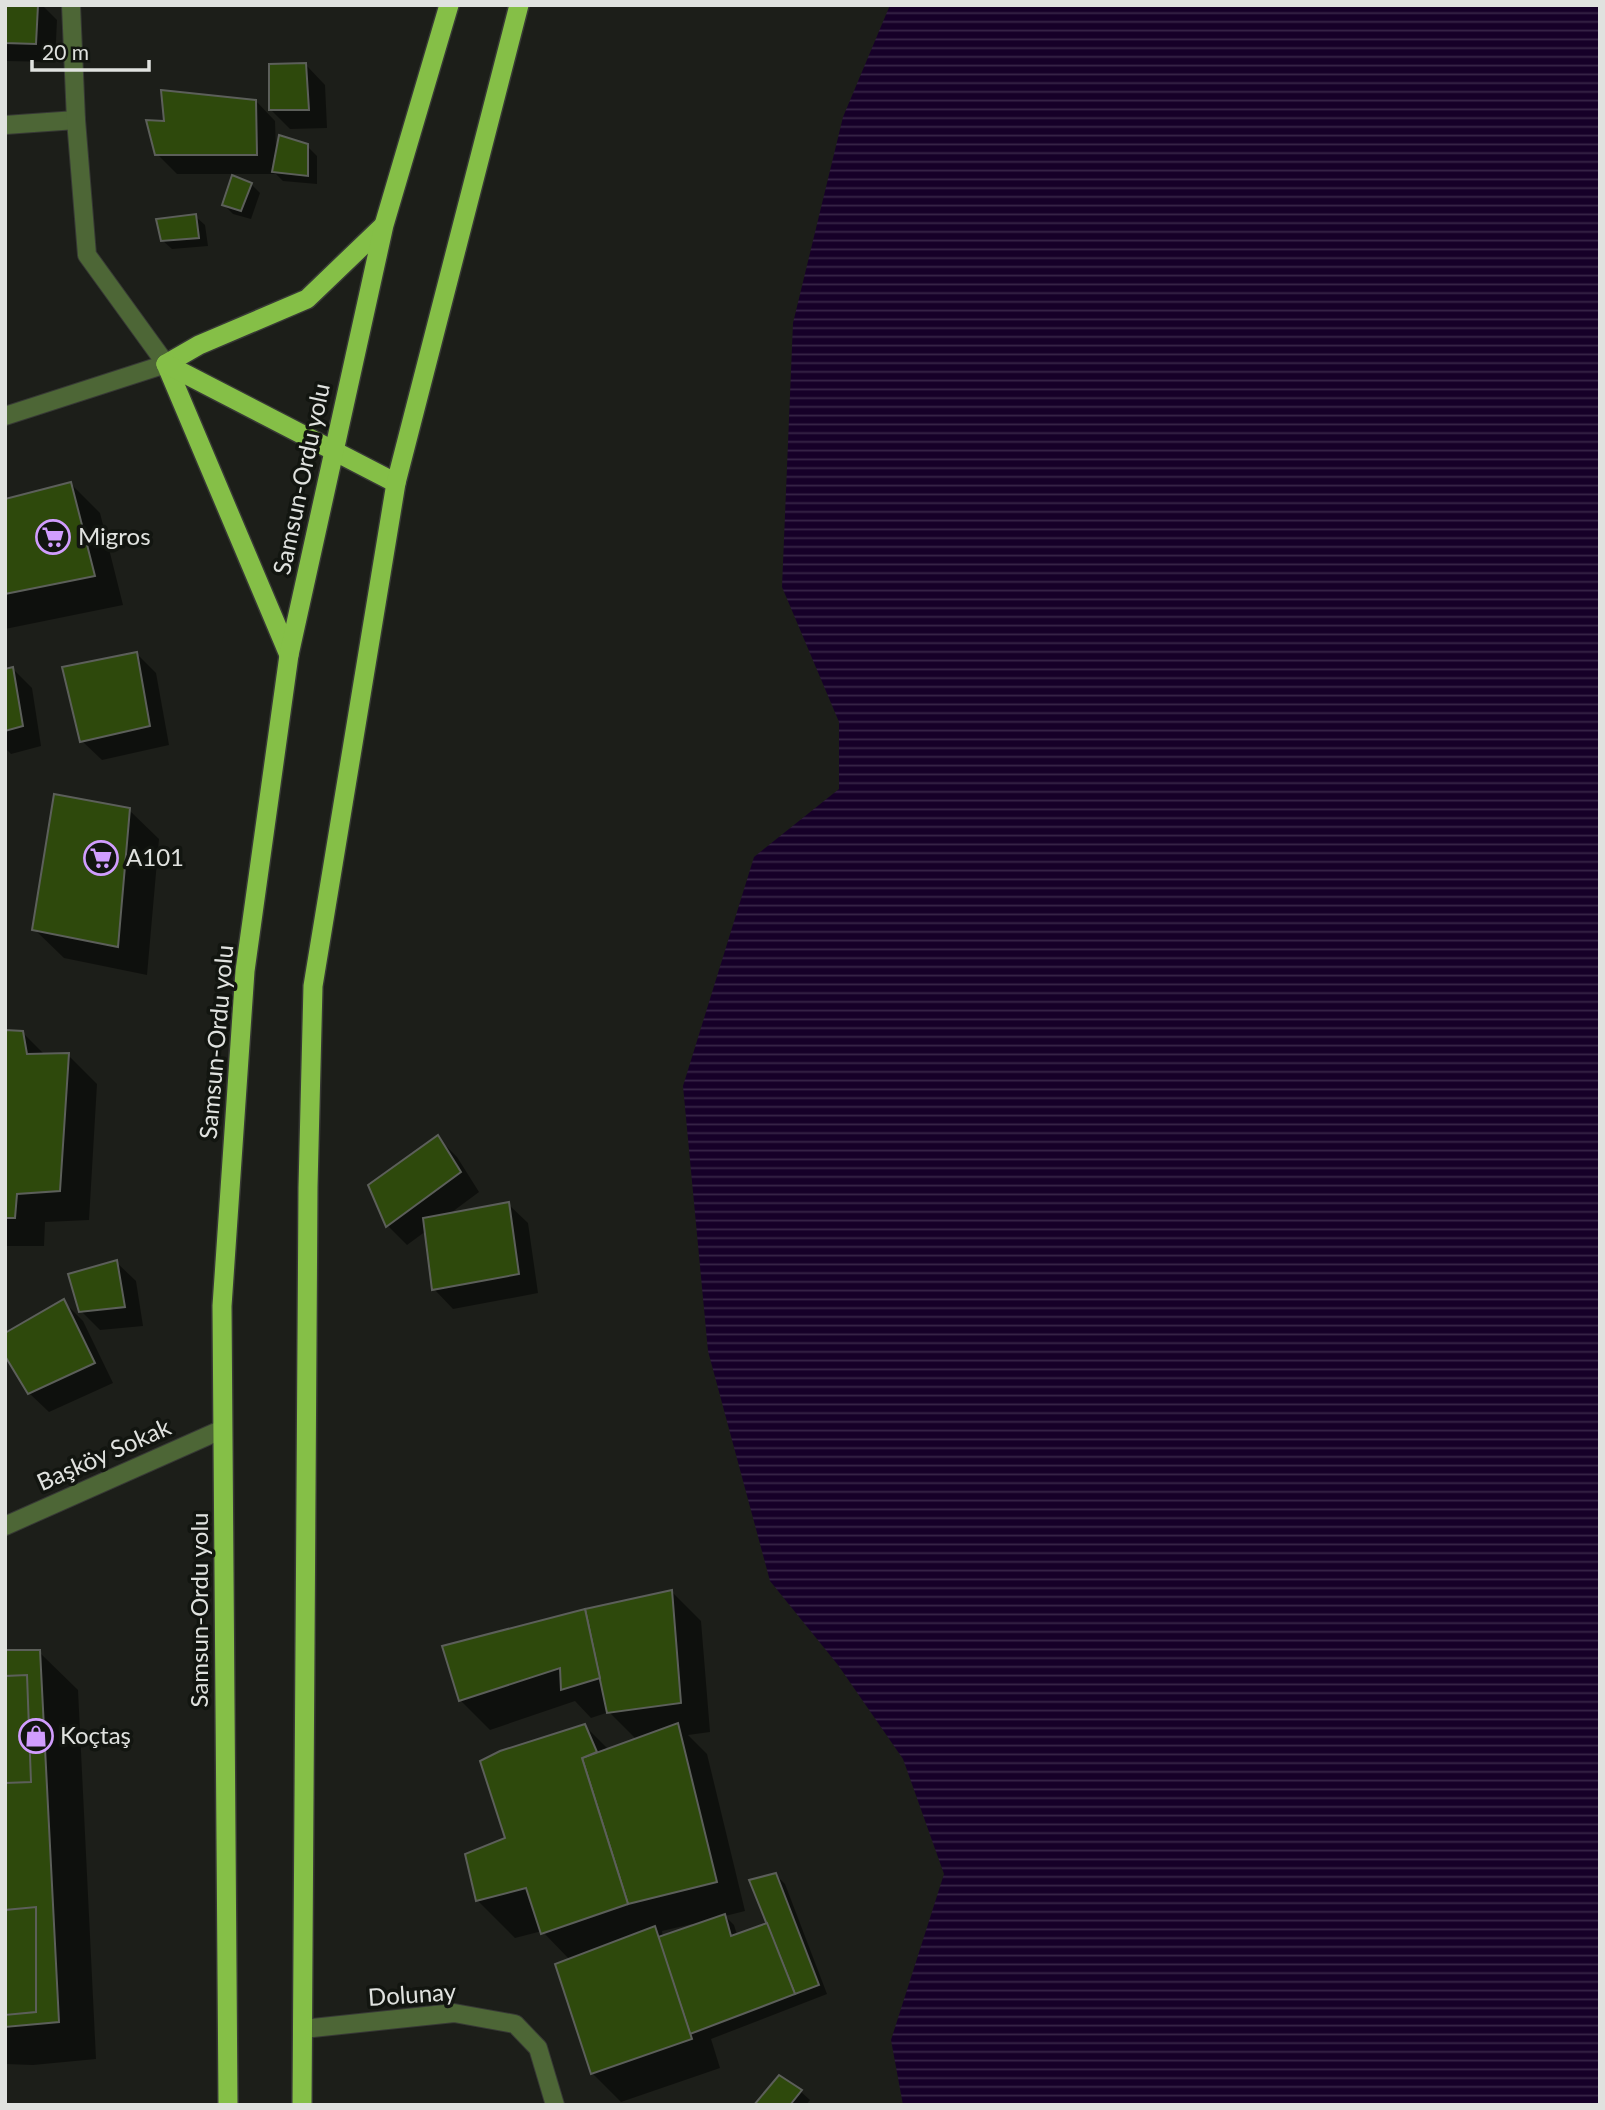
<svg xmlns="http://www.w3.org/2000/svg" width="1605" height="2110" font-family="Lato,sans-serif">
	<defs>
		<pattern id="water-rules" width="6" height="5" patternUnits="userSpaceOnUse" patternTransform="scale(1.75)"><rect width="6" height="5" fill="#160028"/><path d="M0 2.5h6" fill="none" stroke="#382547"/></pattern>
	</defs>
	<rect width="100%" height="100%" fill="#1c1e19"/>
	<path fill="url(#water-rules)" d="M890,5H1600V2105H903L891,2040L944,1874L903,1759L838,1665L770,1581L708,1351L683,1086L754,857L839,789V722L782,587L793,323L843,117Z"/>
	<g fill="#0007" fill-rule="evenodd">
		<path d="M5,5H42L57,20L55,62L5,61Z"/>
		<path d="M306,65L325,85L327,128L290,129L271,110Z"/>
		<path d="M256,101L275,121L276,152L307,146L317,156V184L283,181L276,174H177L157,154L166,123Z"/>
		<path d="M251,184L260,193L251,219L233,214L224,205Z"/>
		<path d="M195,216L205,225L208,246L172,249L162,240Z"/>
		<path d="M71,484L100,513L123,605L5,629V500Z"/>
		<path d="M137,654L156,673L169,745L102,760L82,741Z"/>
		<path d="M13,669L32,688L41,746L11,754L5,748V670Z"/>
		<path d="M129,810L159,839L147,975L64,958L34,929Z"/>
		<path d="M5,1032L23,1033L46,1056L68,1055L97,1084L89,1220L45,1222L44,1246H5Z"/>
		<path d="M437,1137L457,1157L479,1192L448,1215L508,1204L528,1223L538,1293L453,1309L434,1289L426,1231L407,1245L388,1226L370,1186Z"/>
		<path d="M116,1262L136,1281L143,1326L100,1330L81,1311Z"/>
		<path d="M63,1301L83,1321L113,1383L49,1412L29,1393Z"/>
		<path d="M672,1592L701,1621L710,1732L688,1735L707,1754L745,1911L725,1916L734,1925L737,1935L769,1924L776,1875L785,1884L827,1994L711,2039L720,2068L621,2102L592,2073L570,1960L542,1931L515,1938L477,1900L507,1839L585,1726L609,1750L637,1740L609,1712L591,1718L575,1701L490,1730L461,1701L444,1647ZM692,1924L693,1927L663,1937L662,1931Z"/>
		<path d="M5,1652H39L78,1690L96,2059L33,2065L5,2064Z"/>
		<path d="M800,2091L810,2100L806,2105H756Z"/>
	</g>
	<g fill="#2e490c" stroke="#5c5f5a" stroke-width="2">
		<path d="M5,5H38L36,44L5,43Z"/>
		<path d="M306,63L309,110H269V64Z"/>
		<path d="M161,90L256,100L257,155H155L146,120L164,121Z"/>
		<path d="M279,135L308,144V176L272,172Z"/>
		<path d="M232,175L252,183L241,211L222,205Z"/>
		<path d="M196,214L199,238L161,241L156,219Z"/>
		<path d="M71,482L95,576L5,594V499Z"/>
		<path d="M137,652L150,726L80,742L62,667Z"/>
		<path d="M13,667L23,726L5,731V669Z"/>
		<path d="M54,794L130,808L118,947L32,930Z"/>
		<path d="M5,1030L23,1031L27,1054L69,1053L60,1191L17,1194L15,1218H5Z"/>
		<path d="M438,1135L461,1172L386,1227L368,1185Z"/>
		<path d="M509,1202L519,1274L432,1290L423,1218Z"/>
		<path d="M117,1260L125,1307L79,1312L68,1274Z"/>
		<path d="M64,1299L95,1363L28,1394L5,1356V1333Z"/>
		<path d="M672,1590L681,1703L607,1713L585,1609Z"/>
		<path d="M585,1609L600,1678L561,1690L560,1668L459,1701L442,1646Z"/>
		<path d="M5,1650H40L59,2022L5,2027Z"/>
		<path d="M27,1675L31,1782L5,1783V1676Z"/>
		<path d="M678,1723L717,1882L628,1904L582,1758Z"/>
		<path d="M585,1724L597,1752L582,1758L628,1904L541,1934L526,1888L476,1901L465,1854L505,1838L480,1761L500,1751Z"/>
		<path d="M776,1873L819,1985L795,1994L749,1880Z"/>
		<path d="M36,1907V2012L5,2015V1910Z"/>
		<path d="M725,1914L731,1936L767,1923L795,1994L690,2034L658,1937Z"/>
		<path d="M655,1926L692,2039L591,2074L555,1964Z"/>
		<path d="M779,2075L802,2090L790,2105H754Z"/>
	</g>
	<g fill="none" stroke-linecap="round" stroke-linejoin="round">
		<g stroke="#373935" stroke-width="20">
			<g id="minor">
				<path d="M5,125L76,120"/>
				<path d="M5,416L166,364L87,255L76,120L71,5"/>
				<path d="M5,1526L223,1429"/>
				<path d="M303,2029L454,2013L515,2024L538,2048L555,2105"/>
			</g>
		</g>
		<g stroke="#373935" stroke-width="22">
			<g id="trunk">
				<path d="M166,364L289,655"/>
				<path d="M166,364L199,345L307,299L383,226"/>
				<path d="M166,364L396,483"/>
				<path d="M228,2105L222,1306L245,971L289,655L384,225L449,5"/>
				<path d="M302,2105L308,1187L313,986L396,483L519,5"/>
			</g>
		</g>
		<use href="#minor" stroke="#4d6636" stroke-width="18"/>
		<use href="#trunk" stroke="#85bf47" stroke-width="19"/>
	</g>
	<defs>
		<g id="supermarket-ring" transform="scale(1.75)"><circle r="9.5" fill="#121510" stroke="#d19dfe" stroke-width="1.5"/><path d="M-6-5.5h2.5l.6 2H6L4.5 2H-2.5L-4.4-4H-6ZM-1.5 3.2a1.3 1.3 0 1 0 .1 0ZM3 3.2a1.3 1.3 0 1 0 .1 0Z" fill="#d19dfe"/></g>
		<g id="shop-ring" transform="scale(1.75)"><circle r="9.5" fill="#121510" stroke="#d19dfe" stroke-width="1.5"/><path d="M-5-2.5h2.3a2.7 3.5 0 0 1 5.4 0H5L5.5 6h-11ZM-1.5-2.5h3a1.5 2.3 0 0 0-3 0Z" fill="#d19dfe"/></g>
	</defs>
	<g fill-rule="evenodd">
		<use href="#supermarket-ring" x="53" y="537"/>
		<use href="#supermarket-ring" x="101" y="858"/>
		<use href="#shop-ring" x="36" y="1736"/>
	</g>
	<g text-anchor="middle" stroke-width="7" stroke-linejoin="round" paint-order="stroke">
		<g font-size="24" fill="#e0e2df" stroke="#121510">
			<text transform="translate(302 479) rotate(-78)" y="8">Samsun-Ordu yolu</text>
			<text transform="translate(217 1042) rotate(-85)" y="8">Samsun-Ordu yolu</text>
			<text transform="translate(104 1455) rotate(-24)" y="8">Başköy Sokak</text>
			<text transform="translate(200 1610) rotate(-90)" y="8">Samsun-Ordu yolu</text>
			<text transform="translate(412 1995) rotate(-4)" y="8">Dolunay</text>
		</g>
		<g font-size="24" fill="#e0e2df" stroke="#121510" text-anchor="start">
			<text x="78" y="545">Migros</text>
			<text x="126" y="866">A101</text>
			<text x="60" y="1744">Koçtaş</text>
		</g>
	</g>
	<rect width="1605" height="2110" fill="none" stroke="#e0e2df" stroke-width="14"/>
	<path d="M32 60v10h117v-10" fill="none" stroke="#e0e2df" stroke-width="3.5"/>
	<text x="42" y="60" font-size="21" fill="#e0e2df" stroke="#121510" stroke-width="5" paint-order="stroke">20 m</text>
</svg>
